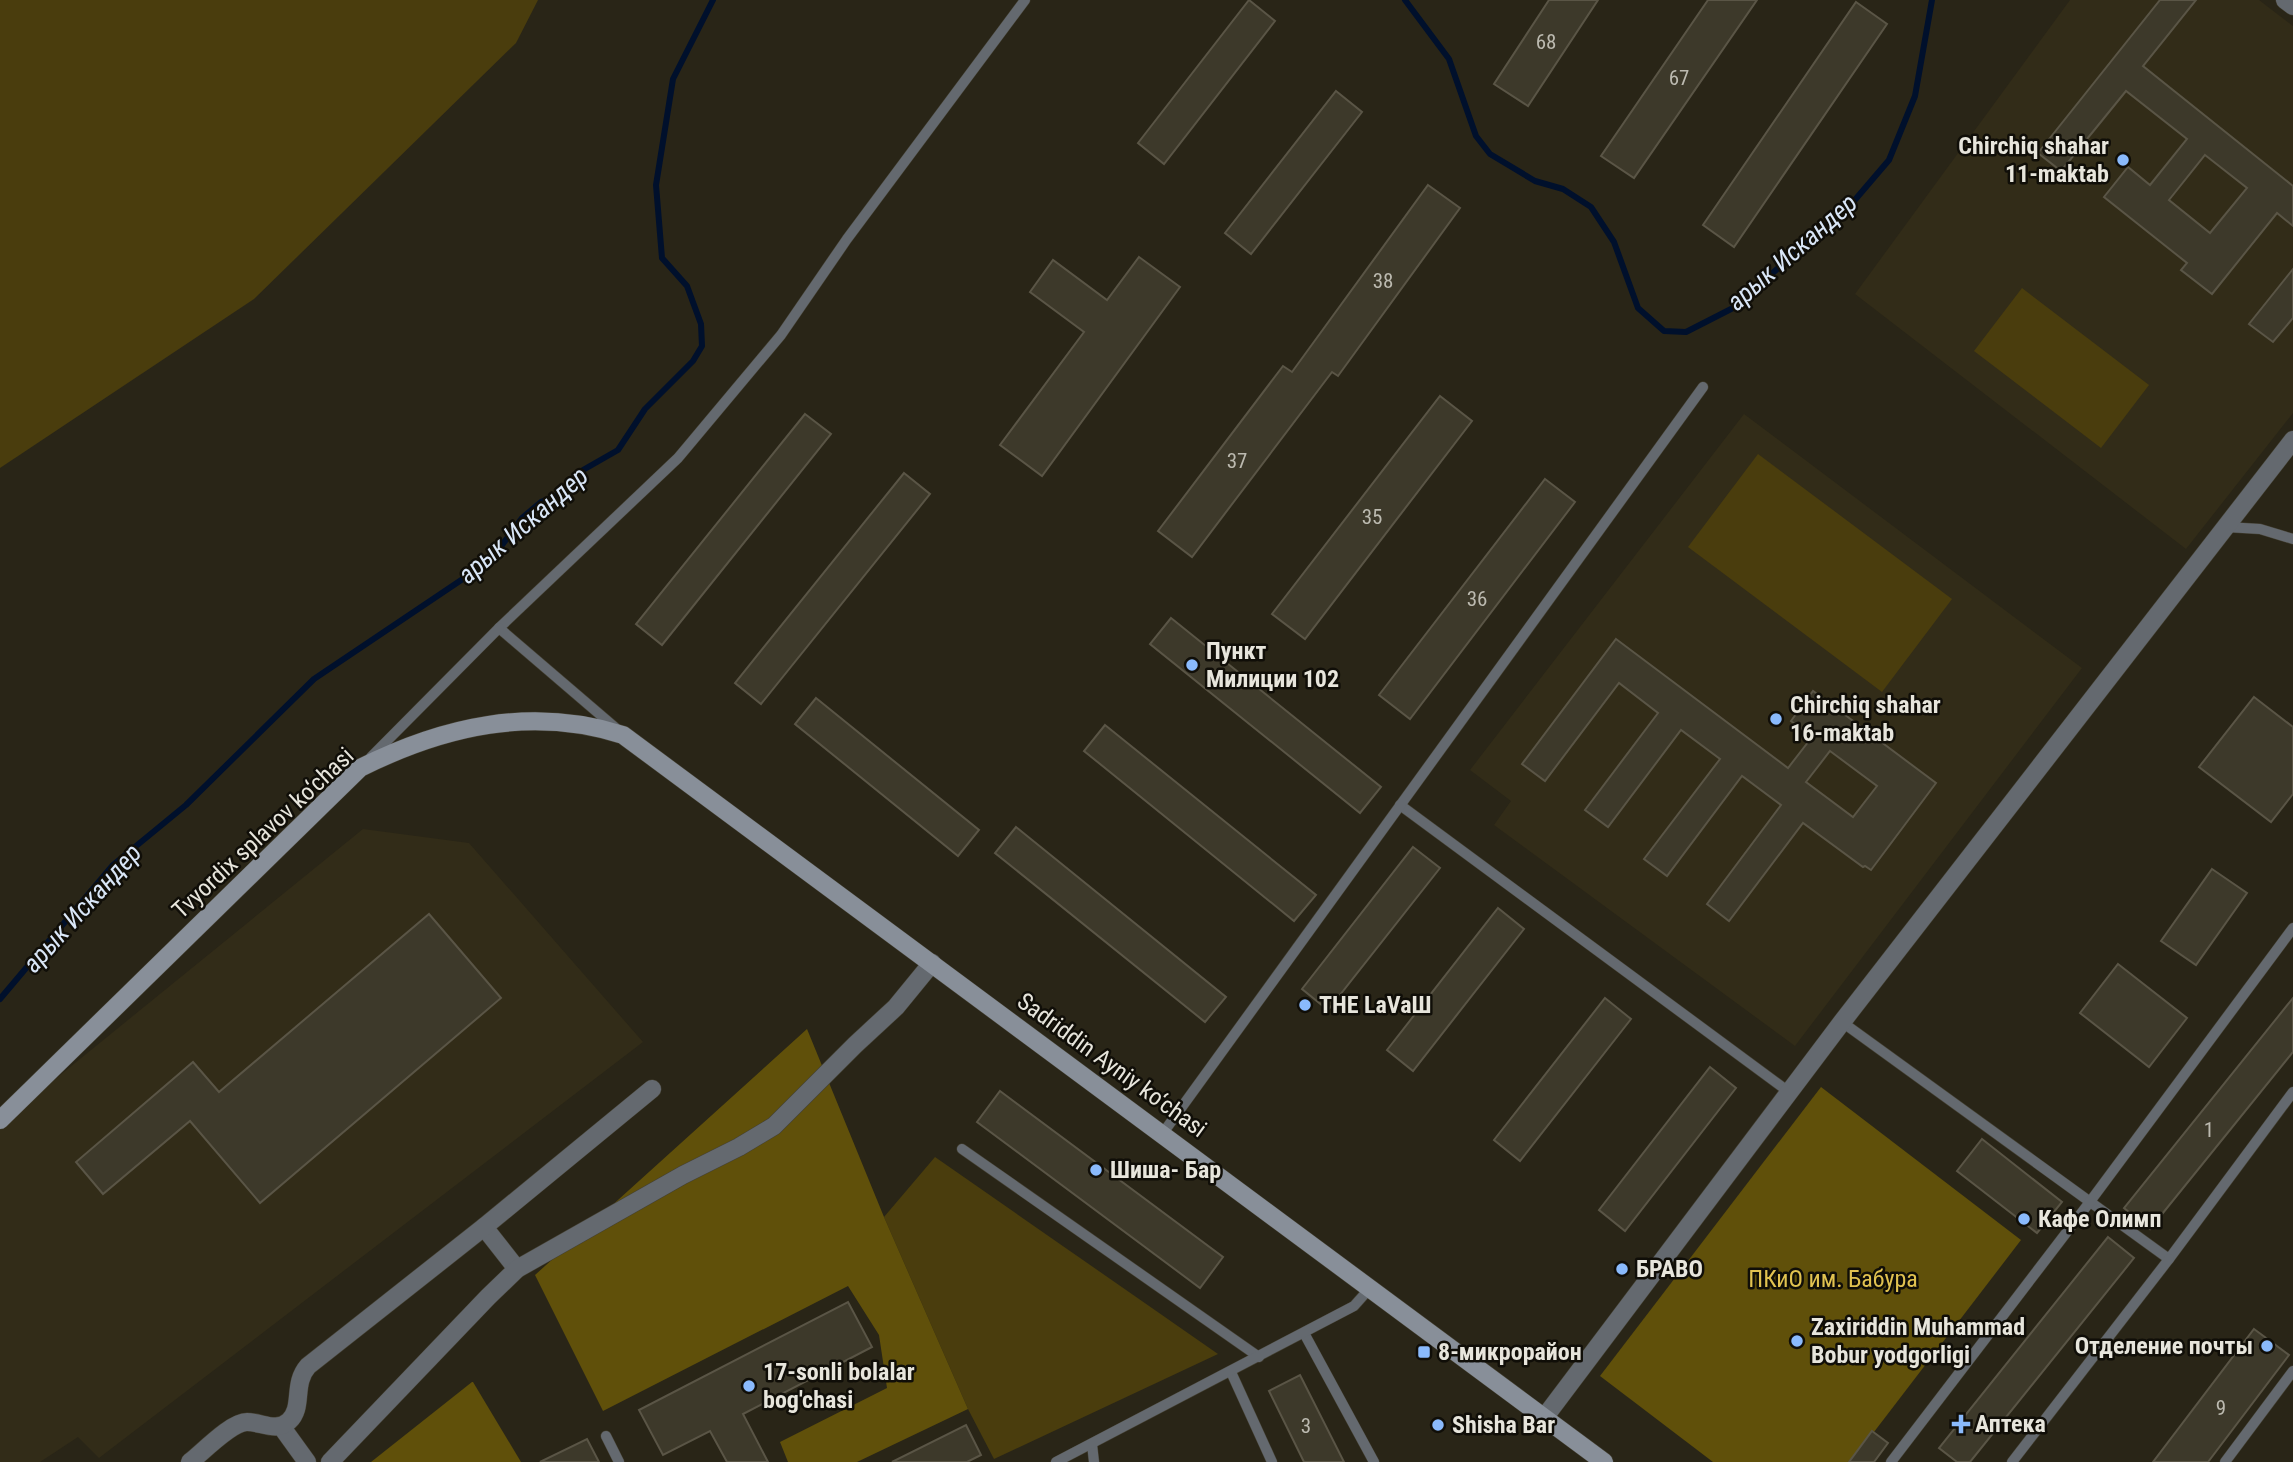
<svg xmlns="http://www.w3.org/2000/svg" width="2293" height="1462" font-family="'Roboto Condensed',sans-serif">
	<rect width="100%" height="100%" fill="#292517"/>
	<g fill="#322c18">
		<path d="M2070,0H2259L2293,26V413L2186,549L1855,294Z"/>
		<path d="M1744,414L2082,668L1795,1046L1494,825L1511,801L1470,770Z"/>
		<path d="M363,829L469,843L643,1042L99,1458L78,1437L40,1462H0V1124Z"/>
	</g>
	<g fill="#4a3d0d">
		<path d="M0,0H538L516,43L254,299L0,468Z"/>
		<path d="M2022,288L2149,385L2101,448L1974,351Z"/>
		<path d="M1758,454L1952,599L1882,692L1688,547Z"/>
		<path d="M935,1157L1218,1354L994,1459L968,1409L884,1217Z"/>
	</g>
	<g fill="#60500a">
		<path d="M807,1029L884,1217L968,1409L857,1462H788L780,1442L887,1388L879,1335L848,1286L603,1411L535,1275Z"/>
		<path d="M1821,1087L2021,1240L1851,1462H1713L1600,1376Z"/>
		<path d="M473,1382L521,1462H371L472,1382Z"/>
	</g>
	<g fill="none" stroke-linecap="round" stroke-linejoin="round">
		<g stroke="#00102c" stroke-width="6">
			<path d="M1405,0L1449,59L1476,136L1490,154L1535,181L1563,189L1591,207L1614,242L1638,308L1664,331L1686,332L1733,308L1854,201L1889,160L1915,96L1932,0"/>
			<path d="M0,999L113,865L186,805L314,679L491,560L522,518L541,502L563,493L583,470L618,450L645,409L693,361L702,346L701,324L687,286L662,258L656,185L673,79L713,0"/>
		</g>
	</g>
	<g fill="#3d392a" stroke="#5a5546" stroke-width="2" fill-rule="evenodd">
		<path d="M1249,0L1275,21L1164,164L1138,143Z"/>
		<path d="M1549,0H1598L1528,106L1494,84Z"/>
		<path d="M1708,0H1757L1634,178L1601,156Z"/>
		<path d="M2160,0H2196L2143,66L2293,186V226L2277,213L2212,294L2181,270L2187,263L2104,197L2128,167L2150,185L2187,139L2126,91L2061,171L2038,153ZM2205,155L2247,188L2210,233L2169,200Z"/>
		<path d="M1856,2L1887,24L1734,247L1703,225Z"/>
		<path d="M1336,91L1362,112L1251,254L1225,233Z"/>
		<path d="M1428,185L1460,208L1338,376L1332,372L1192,557L1158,531L1283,366L1292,372Z"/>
		<path d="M1139,257L1180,287L1042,476L1000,445L1084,332L1030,292L1053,260L1107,300Z"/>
		<path d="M2293,269V318L2273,342L2249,324Z"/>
		<path d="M1440,396L1472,421L1305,639L1272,614Z"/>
		<path d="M805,414L831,434L662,645L636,624Z"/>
		<path d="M904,473L930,494L761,704L735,683Z"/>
		<path d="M1545,479L1575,502L1410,719L1379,695Z"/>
		<path d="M1171,618L1381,787L1360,813L1150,644Z"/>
		<path d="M1616,639L1788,768L1812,737L1791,721L1813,691L1936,783L1871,870L1865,866L1863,867L1803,823L1729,921L1707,904L1781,805L1742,776L1667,876L1644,859L1720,759L1681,730L1608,827L1585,810L1658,713L1619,683L1545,781L1522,764ZM1830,751L1877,786L1853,817L1806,782Z"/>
		<path d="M2254,697L2293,727V794L2271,822L2199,767Z"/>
		<path d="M816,698L979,830L958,856L795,724Z"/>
		<path d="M1105,725L1316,895L1294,921L1084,751Z"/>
		<path d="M1016,827L1226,997L1205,1022L995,853Z"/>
		<path d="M1413,847L1440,868L1328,1010L1302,989Z"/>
		<path d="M2212,869L2247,893L2196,965L2161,941Z"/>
		<path d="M1498,908L1524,929L1413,1071L1387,1050Z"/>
		<path d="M429,914L501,998L260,1203L190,1121L103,1194L76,1162L193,1062L219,1092Z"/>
		<path d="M2118,964L2187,1018L2149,1067L2080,1013Z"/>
		<path d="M1605,998L1631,1019L1520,1161L1494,1140Z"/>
		<path d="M2293,998V1052L2150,1229L2124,1208Z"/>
		<path d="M1710,1067L1736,1088L1625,1231L1599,1210Z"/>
		<path d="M1000,1091L1223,1257L1200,1288L977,1122Z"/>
		<path d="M1982,1139L2062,1202L2037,1233L1957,1171Z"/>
		<path d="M2108,1237L2134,1258L1970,1462H1957L1939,1448Z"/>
		<path d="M848,1302L872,1347L743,1414L768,1462H727L710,1431L663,1455L639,1410Z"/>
		<path d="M2254,1329L2289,1355L2208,1462H2153Z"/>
		<path d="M1300,1375L1344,1462H1304L1269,1391Z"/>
		<path d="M966,1425L981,1455L967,1462H892Z"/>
		<path d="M1872,1431L1888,1443L1874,1462H1849Z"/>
		<path d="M587,1439L599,1462H540Z"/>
	</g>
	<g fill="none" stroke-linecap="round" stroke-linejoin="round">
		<g stroke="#444033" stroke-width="11">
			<g id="lane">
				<path d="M2226,527L2260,529L2293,539"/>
				<path d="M618,730L499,628L678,458L781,335L847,239L1025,0"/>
				<path d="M371,757L499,628"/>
				<path d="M1400,805L1789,1092"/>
				<path d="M1842,1022L2169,1259L2293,1092"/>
				<path d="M1163,1133L1703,387"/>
				<path d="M962,1149L1259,1357"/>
				<path d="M1304,1333L1374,1462"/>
				<path d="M1231,1372L1272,1462"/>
				<path d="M606,1436L619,1462"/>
				<path d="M1092,1444L1094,1462"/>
				<path d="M1056,1462L1354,1306L1370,1288"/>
				<path d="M1891,1462L2089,1203L2293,928"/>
				<path d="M2012,1462L2169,1259"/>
				<path d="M2225,1462L2293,1371"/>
			</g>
		</g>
		<g stroke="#444033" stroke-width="19">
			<g id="street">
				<path d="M2285,0L2293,6"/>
				<path d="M484,1227L517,1269"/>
				<path d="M1544,1418L1842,1022L2293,440"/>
				<path d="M281,1426L307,1462"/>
				<path d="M190,1462C203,1452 231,1422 247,1422C262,1422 276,1433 289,1421C304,1407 292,1384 308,1366L484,1227L652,1089"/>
				<path d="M330,1462L488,1297L517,1269L683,1175L739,1147L774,1126L855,1045L896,1007L932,963"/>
			</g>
		</g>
		<g stroke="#444033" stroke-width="19">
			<path id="secondary" d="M0,1120L360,768C444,726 532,706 623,735L1604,1462"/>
		</g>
		<use href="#lane" stroke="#64696f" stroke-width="10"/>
		<use href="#street" stroke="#64696f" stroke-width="18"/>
		<use href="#secondary" stroke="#888f99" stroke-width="18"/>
	</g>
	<g fill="#8abafc" stroke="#100e08" stroke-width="2.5">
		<circle cx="2123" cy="160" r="7"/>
		<circle cx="1192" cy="665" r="7"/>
		<circle cx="1776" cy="719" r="7"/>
		<circle cx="1305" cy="1005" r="7"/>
		<circle cx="1096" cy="1170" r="7"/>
		<circle cx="2024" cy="1219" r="7"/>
		<circle cx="1622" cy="1269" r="7"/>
		<circle cx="1797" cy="1341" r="7"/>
		<circle cx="2267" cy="1346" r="7"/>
		<rect x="1417" y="1345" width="14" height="14" rx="3.5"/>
		<circle cx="749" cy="1386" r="7"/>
		<path d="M1957.5 1413.5h7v7h7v7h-7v7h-7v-7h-7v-7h7z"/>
		<circle cx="1438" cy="1425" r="7"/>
	</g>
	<g text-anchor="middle" stroke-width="5" stroke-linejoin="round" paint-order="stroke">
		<g font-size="21" fill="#bcbab0">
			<text x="1546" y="49">68</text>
			<text x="1679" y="85">67</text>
			<text x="1383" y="288">38</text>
			<text x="1237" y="468">37</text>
			<text x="1372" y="524">35</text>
			<text x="1477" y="606">36</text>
			<text x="2209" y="1137">1</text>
			<text x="2221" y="1415">9</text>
			<text x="1306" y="1433">3</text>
		</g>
		<g font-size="24" font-weight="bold" fill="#e7e5dc" stroke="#100e08" text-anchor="start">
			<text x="2109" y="154" text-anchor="end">Chirchiq shahar<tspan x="2109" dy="28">11-maktab</tspan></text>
			<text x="1206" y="659">Пункт<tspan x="1206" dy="28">Милиции 102</tspan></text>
			<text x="1790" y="713">Chirchiq shahar<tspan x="1790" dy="28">16-maktab</tspan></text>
			<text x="1319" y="1013">THE LaVaШ</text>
			<text x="1110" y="1178">Шиша- Бар</text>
			<text x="2038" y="1227">Кафе Олимп</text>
			<text x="1636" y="1277">БРАВО</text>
			<text x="1811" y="1335">Zaxiriddin Muhammad<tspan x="1811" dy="28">Bobur yodgorligi</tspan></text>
			<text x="2253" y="1354" text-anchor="end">Отделение почты</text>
			<text x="1438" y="1360">8-микрорайон</text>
			<text x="763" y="1380">17-sonli bolalar<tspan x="763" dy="28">bog'chasi</tspan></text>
			<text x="1975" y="1432">Аптека</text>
			<text x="1452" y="1433">Shisha Bar</text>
		</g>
		<g font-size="24" fill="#e7e5dc" stroke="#100e08">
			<text transform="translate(263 833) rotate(-43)" y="8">Tvyordix splavov ko‘chasi</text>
			<text transform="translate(1112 1065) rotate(36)" y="8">Sadriddin Ayniy ko‘chasi</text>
		</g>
		<g font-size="24" fill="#e1c250" stroke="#100e08">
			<text x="1833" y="1287">ПКиО им. Бабура</text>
		</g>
		<g font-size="26" font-style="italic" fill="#d9e6f7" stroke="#100e08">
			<text transform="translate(1792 252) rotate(-41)" y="9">арык Искандер</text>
			<text transform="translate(523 525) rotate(-41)" y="9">арык Искандер</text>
			<text transform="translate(82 908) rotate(-48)" y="9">арык Искандер</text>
		</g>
	</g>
</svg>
